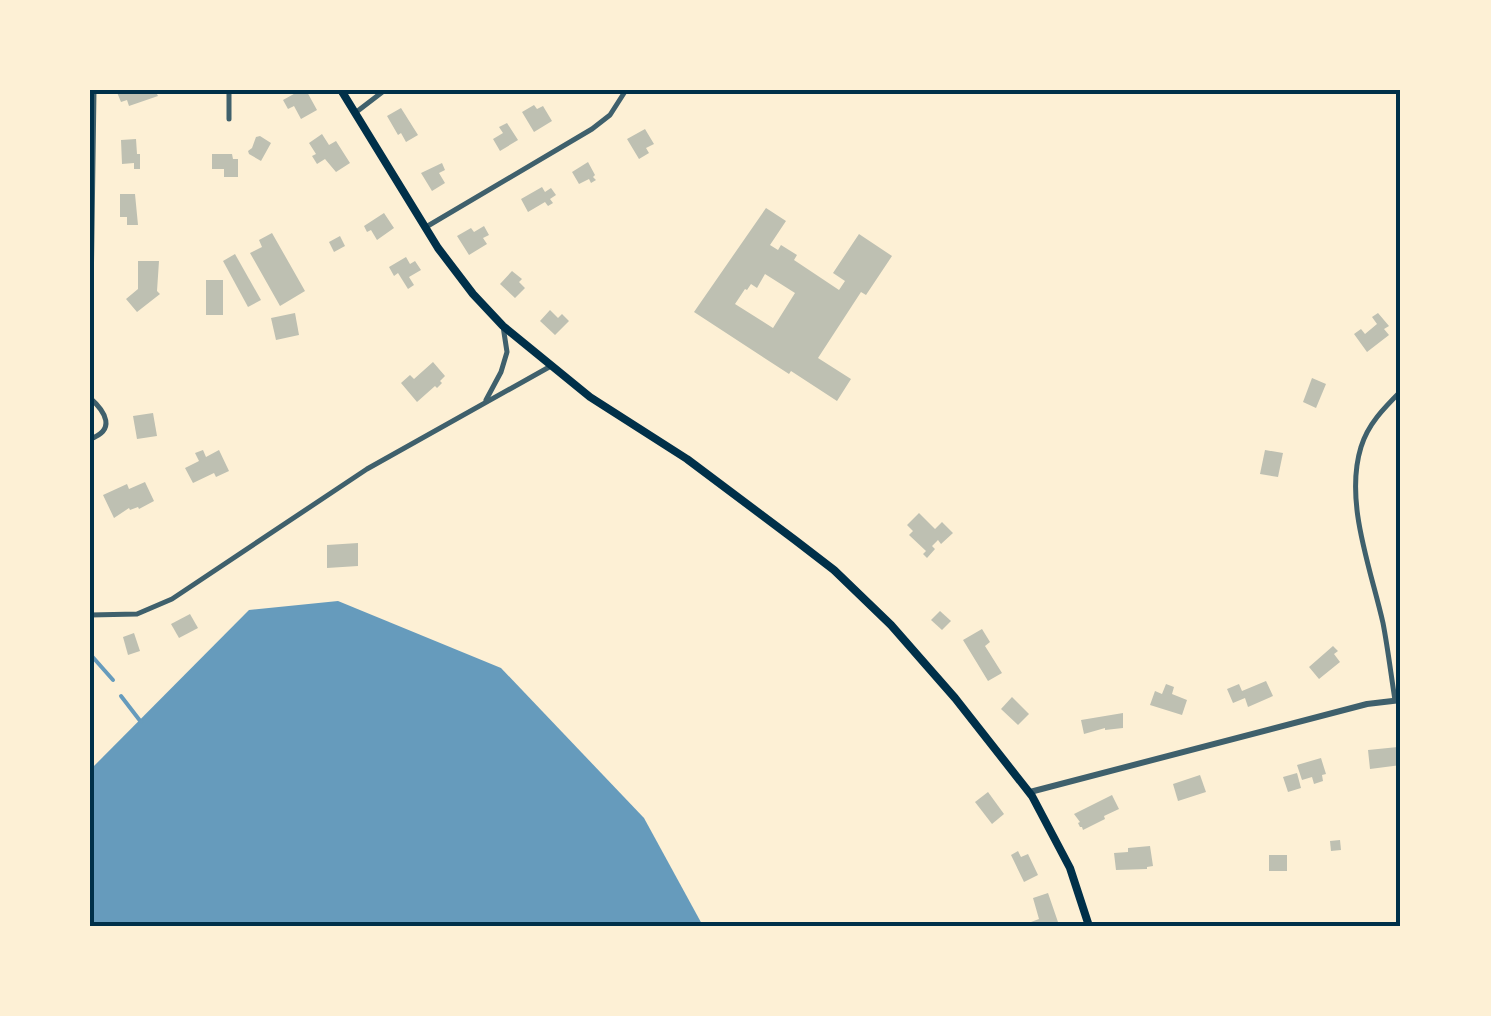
<svg xmlns="http://www.w3.org/2000/svg" width="1491" height="1016" font-family="Rubik,sans-serif">
	<rect width="100%" height="100%" fill="#fdf0d5"/>
	<path fill="#669bbc" d="M338,601L501,668L644,818L703,926H90V770L249,610Z"/>
	<g fill="none" stroke-linecap="round" stroke-linejoin="round">
		<g stroke="#669bbc" stroke-width="4">
			<path d="M90,654L113,680"/>
			<path d="M121,696L141,722"/>
		</g>
	</g>
	<g fill="#bec0b2" fill-rule="evenodd">
		<path d="M116,90H155L158,96L129,106L127,100L121,102Z"/>
		<path d="M301,90H306L317,110L301,119L294,106L288,109L283,100Z"/>
		<path d="M534,105L537,109L543,106L552,121L534,132L522,112Z"/>
		<path d="M401,108L418,135L406,142L401,133L398,135L387,116Z"/>
		<path d="M507,123L518,140L500,151L493,139L503,133L499,127Z"/>
		<path d="M645,129L654,144L646,148L649,153L639,159L627,139Z"/>
		<path d="M322,134L329,145L336,141L350,163L336,172L325,159L317,164L312,156L316,154L309,143Z"/>
		<path d="M260,136L271,143L261,161L249,154L248,151L252,148L256,137Z"/>
		<path d="M136,139L137,154H140V169H134V163L122,164L121,140Z"/>
		<path d="M212,154H232L233,159H238V177H224V169H212Z"/>
		<path d="M588,162L595,175L593,177L596,180L591,183L589,179L579,184L572,172Z"/>
		<path d="M442,163L445,170L439,173L445,183L432,191L421,173Z"/>
		<path d="M542,187L545,192L551,188L556,195L550,199L553,203L548,206L545,202L528,212L521,199Z"/>
		<path d="M120,194H135L138,225H127V217H120Z"/>
		<path d="M766,208L786,221L770,245L778,250L781,245L797,255L794,260L839,290L845,281L833,273L859,234L892,256L866,295L861,292L818,358L851,379L837,401L791,371L789,374L694,312ZM765,274L795,293L773,328L735,304L745,289L747,290L751,284L757,288Z"/>
		<path d="M384,213L394,228L377,240L371,230L367,232L364,226Z"/>
		<path d="M484,226L489,235L483,238L487,244L469,255L457,236L471,228L474,232Z"/>
		<path d="M272,233L305,291L280,306L250,253L262,247L259,240Z"/>
		<path d="M340,236L345,246L334,252L329,242Z"/>
		<path d="M235,254L261,300L248,307L223,261Z"/>
		<path d="M406,257L410,264L415,261L421,270L409,277L414,285L408,289L398,273L394,276L389,267Z"/>
		<path d="M138,261H159L157,291L160,294L137,312L126,299L138,289Z"/>
		<path d="M512,271L522,279L519,282L525,288L515,298L500,284Z"/>
		<rect x="206" y="280" width="17" height="35"/>
		<path d="M550,310L558,318L562,314L569,321L555,335L540,321Z"/>
		<path d="M295,313L299,335L276,340L271,318Z"/>
		<path d="M1378,313L1389,326L1384,329L1389,335L1367,352L1354,334L1361,329L1365,334L1377,324L1372,317Z"/>
		<path d="M433,362L445,376L440,381L442,383L437,388L435,386L417,402L401,383L410,375L414,379Z"/>
		<path d="M1312,378L1326,384L1316,408L1303,402Z"/>
		<path d="M153,413L157,436L137,439L133,416Z"/>
		<path d="M203,450L206,457L219,450L229,471L216,477L214,473L193,483L185,468L199,461L195,453Z"/>
		<path d="M1265,450L1283,453L1278,477L1260,474Z"/>
		<path d="M145,482L154,501L139,509L138,507L130,510L129,508L114,518L103,495L127,484L129,489Z"/>
		<path d="M919,513L935,529L942,522L953,533L941,544L938,540L932,546L935,549L927,558L923,554L926,551L909,535L913,531L907,525Z"/>
		<path d="M358,543V566L327,568V545Z"/>
		<path d="M940,611L951,621L942,630L931,620Z"/>
		<path d="M190,614L198,628L179,638L171,624Z"/>
		<path d="M982,629L990,642L985,646L1002,673L988,681L963,640Z"/>
		<path d="M134,633L140,651L128,655L123,637Z"/>
		<path d="M1333,646L1338,651L1334,654L1340,662L1319,679L1309,667Z"/>
		<path d="M1266,681L1273,696L1248,707L1245,698L1233,703L1227,689L1239,684L1242,691Z"/>
		<path d="M1166,684L1174,687L1172,694L1187,700L1182,715L1150,705L1155,691L1162,694Z"/>
		<path d="M1012,697L1029,714L1018,725L1001,709Z"/>
		<path d="M1123,713V728L1105,730V728L1084,734L1081,720Z"/>
		<path d="M1398,747L1399,752H1401V765L1370,769L1368,750Z"/>
		<path d="M1321,758L1326,774L1322,775L1323,781L1314,784L1312,777L1302,780L1297,765Z"/>
		<path d="M1297,773L1301,788L1288,792L1283,777Z"/>
		<path d="M1200,775L1206,792L1178,801L1173,784Z"/>
		<path d="M988,792L1004,814L992,824L975,802Z"/>
		<path d="M1112,795L1119,809L1104,816L1105,819L1083,830L1082,827H1080L1078,823L1080,822L1074,814Z"/>
		<path d="M1340,840L1341,850L1331,851L1330,841Z"/>
		<path d="M1150,846L1153,866L1147,867V869L1116,870L1114,853L1128,852V848Z"/>
		<path d="M1018,851L1021,857L1028,854L1038,875L1024,882L1011,855Z"/>
		<rect x="1269" y="855" width="18" height="16"/>
		<path d="M1048,893L1058,922L1054,923V926H1032L1031,922L1039,919L1033,898Z"/>
	</g>
	<g fill="none" stroke-linecap="round" stroke-linejoin="round">
		<g stroke="#3f606c" stroke-width="5">
			<path d="M355,113L385,90"/>
			<path d="M229,119V90"/>
			<path d="M426,227L592,129L610,115L626,90"/>
			<path d="M90,366L94,90"/>
			<path d="M90,398C106,412 116,430 90,439"/>
			<path d="M486,400L501,372L507,352L503,326"/>
			<path d="M90,615L137,614L172,599L367,469L551,366"/>
			<path d="M1395,700C1391,675 1388,649 1383,623C1371,569 1344,502 1361,447C1368,424 1384,408 1401,391"/>
		</g>
		<path stroke="#3f606c" stroke-width="6" d="M1030,792L1367,704L1401,700"/>
		<path stroke="#003049" stroke-width="8" d="M341,90L438,248L473,294L503,326L590,397L687,459L795,540L834,570L891,625L955,698L1032,796L1070,868L1089,926"/>
	</g>
	<rect width="1491" height="1016" fill="none" stroke="#fdf0d5" stroke-width="185"/>
	<rect x="92" y="92" width="1306" height="832" fill="none" stroke="#003049" stroke-width="4"/>
</svg>
